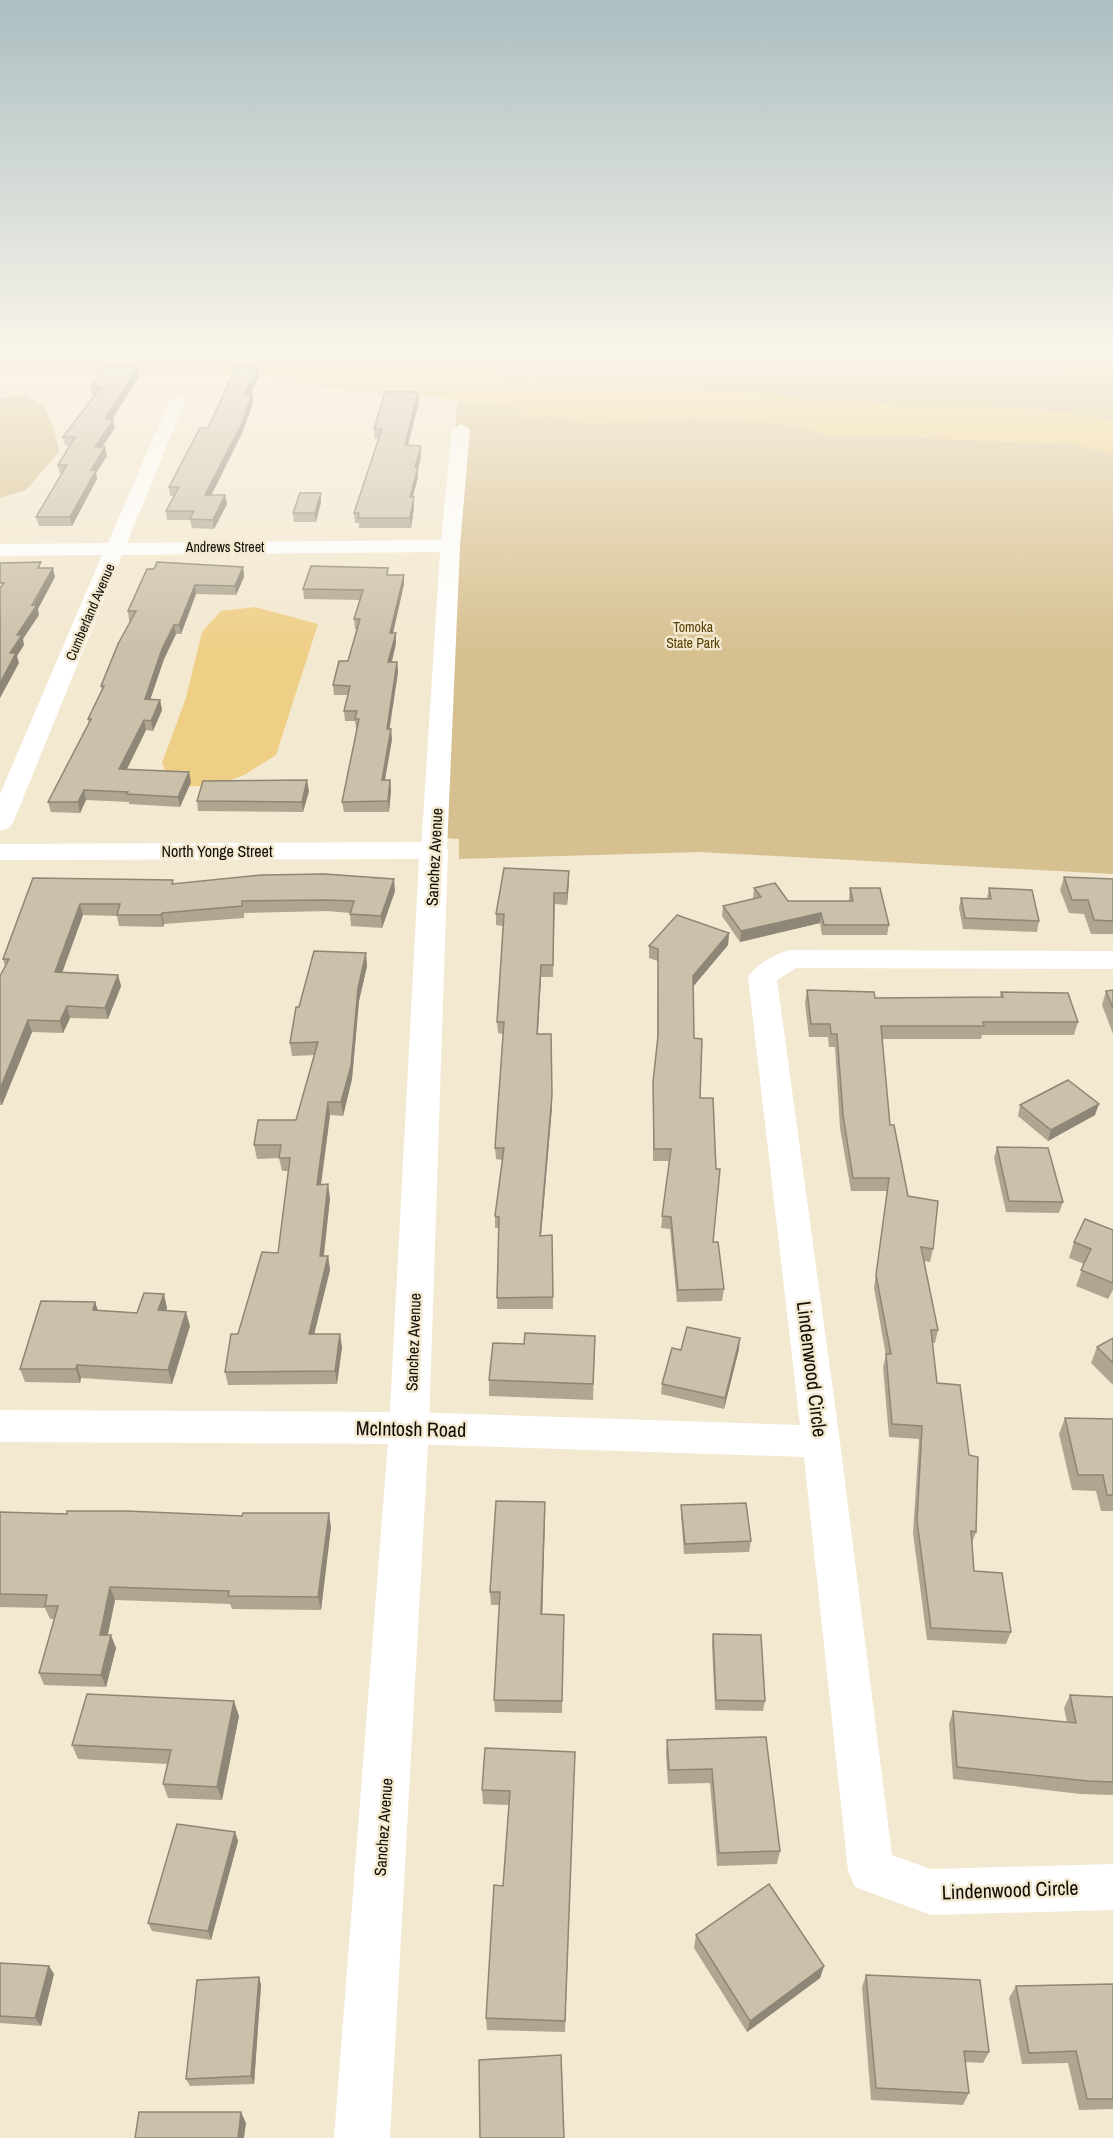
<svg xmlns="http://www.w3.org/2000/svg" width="1113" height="2138" font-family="'Archivo Narrow',sans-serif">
	<rect width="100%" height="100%" fill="#f3e8d0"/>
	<g fill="#d6c090">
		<path d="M186,353H409L403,366L388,371L288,358Z"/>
		<path d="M470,353H1113V421L1064,412L988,406H901L824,398L592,384L578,386L557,380L546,386L535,377L508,380L495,374L477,370L470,358Z"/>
		<path d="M25,396L43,405L54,429L59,452L26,490L0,498V398Z"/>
		<path d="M457,403L493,404L525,409L517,415H550L590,424L692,418L751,421L804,427L826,436L910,437L1077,445L1113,454V874L700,852L459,859V839L435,837Z"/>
	</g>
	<g fill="#efce86">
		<path d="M0,353H186L288,358L388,371L403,366L409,353H462L463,361L470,358L477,370L495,374L508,380L535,377L546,386L557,380L578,386L592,384L824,398L901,406H988L1064,412L1113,421V454L1077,445L910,437L826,436L804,427L751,421L692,418L590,424L550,415L540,419L517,416L524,409L493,404L457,403V399L342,390L280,377L244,374L0,371Z"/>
		<path d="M255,607L318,624L276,755L244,775L214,786H172L162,763L186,698L202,632L221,611Z"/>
	</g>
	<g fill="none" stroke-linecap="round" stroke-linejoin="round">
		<path stroke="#efce86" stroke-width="4.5" d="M1034,353L1071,372L1113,375"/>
		<g fill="#fff" fill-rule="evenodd">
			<path d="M177,396L185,401L127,543L441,540L452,429L461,424L470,429L460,546L447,850L443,855L434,858L425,855L421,850L440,552L122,555L13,823L9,828L0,831V794L102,555L0,556V544L108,543L169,401Z"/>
			<path d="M790,950L1113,951V969L796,968L777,980L840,1442L892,1855L931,1869L1113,1864V1910L931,1915L855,1887L848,1871L804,1457L409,1444L0,1442V1410L409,1412L800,1425L748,977C756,964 775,954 790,950Z"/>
		</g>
		<path fill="#fff" fill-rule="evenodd" d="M434,842L444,844L448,850L429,1428L390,2138H334L389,1428L419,859L0,860V844Z"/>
	</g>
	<g fill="#afa591">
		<path d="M138,367L139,376L112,420L115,428L102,447L107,456L96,473L97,479L72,526H39L36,517L62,473H59L58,465L70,446L65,445L63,437L95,395H92L91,386Z"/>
		<path d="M258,368L259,376L250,394H252L253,403L243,431L211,495H225L227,504L214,529L192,528L190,520H167L166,511L174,496H170L169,487L208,428Z"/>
		<path d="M418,392L419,402L408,446H421V456L418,469V477L413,497L414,507L411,528H359V523H355L354,513L378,439H374V429Z"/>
		<path d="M321,502L316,522H294L293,513Z"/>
		<path d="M243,567L244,577L236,595L196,594L181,634H176L164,659L150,700H160L162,710L153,731L146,730L127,769L191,782L180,807L129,804V802L86,800L80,813L51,812L48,802L89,724L88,719L102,690L101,686L131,621H129L128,611L147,569Z"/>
		<path d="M388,575L404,584L393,633L396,643L392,662H397L398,672L389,729L392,739L385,780H390L391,790L389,812H344L342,802L357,729H356L355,721H345L344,711L348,695H334L333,685L348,661L358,629H355L354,619L360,600L304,599L303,589Z"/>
		<path d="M309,791L303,812L198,811L197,801Z"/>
		<path d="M1064,877L1113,879V934H1091L1084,914L1069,913L1060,890Z"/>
		<path d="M33,878L174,884L395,891L382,928L351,926L350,913L328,911L244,913V918L164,924L163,927L119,926L117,916L83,915L62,973L118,975L121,986L108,1019L70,1018L63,1033L32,1032L2,1105H0V976L5,966L3,959Z"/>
		<path d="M569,882L567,905L555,904L553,977H541L538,1034L552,1107L541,1235H552L553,1309H497L499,1228H495V1216L502,1160L496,1159L495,1148L503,1034L498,1033L497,1022L503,926L496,925V914Z"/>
		<path d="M754,888L788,901H849V898L850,888L889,925L887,935H822L820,923L740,942L722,916L723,906L753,899Z"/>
		<path d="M989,888L1039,921L1037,932L963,929L959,908L961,898H987Z"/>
		<path d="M729,933L728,945L693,986L694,1038L713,1242L724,1289L722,1301L677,1302L670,1229L661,1228L669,1161H653V1094L657,1043L658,961L649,958V946Z"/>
		<path d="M367,966L359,1001L352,1079L343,1116L330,1115L321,1185L330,1198L324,1256H328L330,1270L314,1334L342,1347L337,1384L228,1385L225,1372L238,1334L278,1253L289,1171H282L279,1158L257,1159L254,1145L296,1120L315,1055L292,1056L290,1043L299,1007Z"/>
		<path d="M807,990L875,998L1000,997L1001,992L1078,1022L1074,1035H982L981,1039H882L890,1125L908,1196L933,1249L930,1262L924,1261L938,1330L935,1343H932L937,1383L976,1532L972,1543L974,1571L1011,1632L1006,1644L927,1640L913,1533L919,1439L889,1437L883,1367L886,1356L874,1288L887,1191H851L840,1128L835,1047H829L828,1037H809L805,1003Z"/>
		<path d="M1113,990V1034L1102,1005L1106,991Z"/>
		<path d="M1020,1105L1095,1115L1048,1141L1018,1116Z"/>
		<path d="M997,1147L1063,1202L1059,1213L1006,1212L994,1158Z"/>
		<path d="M1113,1230V1290L1108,1299L1076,1286L1084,1264L1069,1258L1074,1242Z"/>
		<path d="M95,1302L98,1310L137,1313L167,1308L166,1311L190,1326L172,1384L81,1378L80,1383L25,1382L20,1369Z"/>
		<path d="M595,1336L593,1400L489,1396V1380L524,1344Z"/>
		<path d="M1113,1338V1385L1091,1363L1097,1347Z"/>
		<path d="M739,1349L724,1409L661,1394L662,1384Z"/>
		<path d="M1065,1418L1113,1419V1511H1101L1096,1491L1072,1490L1059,1434Z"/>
		<path d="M545,1502L542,1614L564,1615L562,1713L495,1712L494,1700L499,1605H491L490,1592Z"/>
		<path d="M681,1505L751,1541L749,1552L684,1554L681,1515Z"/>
		<path d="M0,1512L331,1527L321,1610L232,1609L230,1604L115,1600L108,1635L116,1648L106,1687L44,1685L39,1673L54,1619H50L45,1608L0,1607Z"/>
		<path d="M713,1634L765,1701L763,1711L715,1710L712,1644Z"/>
		<path d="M1070,1695L1113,1697V1795L1081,1794L953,1779L949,1724L953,1711L1067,1722L1064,1708Z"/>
		<path d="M239,1716L222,1800L168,1798L163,1784L167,1764L78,1759L72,1745Z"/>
		<path d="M766,1737L780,1851L777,1864L717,1866L710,1783L668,1784L666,1754L667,1740Z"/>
		<path d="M575,1752L565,2032L487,2030L486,2018L503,1886L509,1805L483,1804L482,1790Z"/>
		<path d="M235,1832L238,1841L211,1940L152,1931L148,1923Z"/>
		<path d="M696,1935L824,1966L820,1978L747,2032L694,1948Z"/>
		<path d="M0,1963L54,1974L41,2026L0,2023Z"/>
		<path d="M866,1975L989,2052L983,2063L965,2062L969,2093L963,2105L871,2100L862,1987Z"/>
		<path d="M259,1977L261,1985L254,2084L190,2086L186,2079Z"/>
		<path d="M1113,1984V2109L1079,2110L1068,2063L1022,2064L1009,1998L1016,1986Z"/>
	</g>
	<g fill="#8e8676">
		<path d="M138,367L139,376L106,428L105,419Z"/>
		<path d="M258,368L259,376L246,403L245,394Z"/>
		<path d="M418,392L419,402L405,455V445Z"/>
		<path d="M252,394L253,403L243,431L207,504L205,495Z"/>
		<path d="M113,420L115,428L96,456L95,447Z"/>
		<path d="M421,446V456L418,469V477L410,507V497L415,467Z"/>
		<path d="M105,447L107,456L96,473L97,479L72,526L70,517L91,470Z"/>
		<path d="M321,493V502L316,522L315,513Z"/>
		<path d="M225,495L227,504L214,529L213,520Z"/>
		<path d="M414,497V507L411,528L410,518Z"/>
		<path d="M243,567L244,577L236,595L235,586Z"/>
		<path d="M53,568L55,577L38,609L39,615L23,639L24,645L17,656L19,663L0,698V683L17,635Z"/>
		<path d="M404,575V584L391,642L390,633Z"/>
		<path d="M195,585L196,594L181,634L179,625Z"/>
		<path d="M174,625L176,634L164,659L147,709L145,699L162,649Z"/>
		<path d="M396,633V643L389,672L388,662Z"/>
		<path d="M397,662L398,672L388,739L387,729Z"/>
		<path d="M160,700L162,710L153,731L151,721Z"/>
		<path d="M144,720L146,730L122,779L119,769Z"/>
		<path d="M391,729L392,739L383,790L382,780Z"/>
		<path d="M189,772L191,782L180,807L178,797Z"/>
		<path d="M307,780L309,791L303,812L302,802Z"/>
		<path d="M390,780L391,790L389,812L388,801Z"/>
		<path d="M84,790L86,800L80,813L78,802Z"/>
		<path d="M569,871V882L567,905V893Z"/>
		<path d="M394,879L395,891L382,928L381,916Z"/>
		<path d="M80,904L83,915L58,984L55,972Z"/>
		<path d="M162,913L164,924L163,927L161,915Z"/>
		<path d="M821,913L820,923L740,942L741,931Z"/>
		<path d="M729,933L728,945L692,988L693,976Z"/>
		<path d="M366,953L367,966L359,1001L352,1079L343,1116L341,1102L358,988Z"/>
		<path d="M541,965V977L537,1046V1034Z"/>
		<path d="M118,975L121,986L108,1019L105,1008Z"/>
		<path d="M67,1006L70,1018L63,1033L60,1021Z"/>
		<path d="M28,1020L32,1032L2,1105L0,1099V1089Z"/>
		<path d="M552,1095V1107L540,1247V1236Z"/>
		<path d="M328,1102L330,1115L319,1198L317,1185Z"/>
		<path d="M1099,1104L1095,1115L1048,1141L1051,1130Z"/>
		<path d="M328,1184L330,1198L322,1269L320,1256Z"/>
		<path d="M328,1256L330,1270L311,1347L309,1334Z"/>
		<path d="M164,1294L167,1308L162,1324L158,1310Z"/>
		<path d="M95,1302L99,1315L93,1310Z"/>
		<path d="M186,1312L190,1326L172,1384L168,1370Z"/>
		<path d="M340,1334L342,1347L337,1384L335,1371Z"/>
		<path d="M740,1338L739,1349L724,1409L725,1398Z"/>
		<path d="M77,1365L81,1378L80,1383L76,1369Z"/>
		<path d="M545,1502V1516L542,1627L541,1614Z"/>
		<path d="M329,1513L331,1527L321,1610L318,1597Z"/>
		<path d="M110,1587L115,1600L105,1647L100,1635Z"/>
		<path d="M111,1635L116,1648L106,1687L101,1675Z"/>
		<path d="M234,1701L239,1716L222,1800L217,1787Z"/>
		<path d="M235,1832L238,1841L211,1940L208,1931Z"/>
		<path d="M49,1966L54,1974L41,2026L35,2018Z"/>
		<path d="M824,1966L820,1978L747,2032L750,2021Z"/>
		<path d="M259,1977L261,1985L254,2084L251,2076Z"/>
		<path d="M241,2112L246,2123L244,2138H238Z"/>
	</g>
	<g fill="#cbc0a9" stroke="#8e8676" stroke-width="1.5">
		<path d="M104,367H138L105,419L113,420L95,447H105L91,470H96L70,517H36L67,465H58L75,437H63L101,387L91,386Z"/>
		<path d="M236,367L258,368L245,394H252L242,423L205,495H225L213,520L190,519L194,511H166L179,487H169L200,428H208Z"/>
		<path d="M385,392H418L405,445L421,446L415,467H418L410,497H414L410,518H358L359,513H354L382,429H374Z"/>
		<path d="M300,493H321L315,513H293Z"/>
		<path d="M41,562L38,568H53L32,605H37L17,635H22L10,653H16L0,683V588L4,583H0V563Z"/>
		<path d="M157,562L243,567L235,586L195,585L179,625H174L162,649L145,699L160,700L151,721L144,720L119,769L189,772L178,797L127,794L128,792L84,790L78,802H48L91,719H88L104,686H101L118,644L136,611H128L147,569H154Z"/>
		<path d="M311,566L388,568L387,575H404L390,633H396L388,662H397L387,729H391L382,780H390L388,801L342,802L359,719H355L357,711H344L350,686L333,685L339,661H348L360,619H354L363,590L303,589Z"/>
		<path d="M307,780L302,802L197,801L203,781Z"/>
		<path d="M504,868L569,871L567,893H554L553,965H541L537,1034H551L552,1095L540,1236L552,1235L553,1297L497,1298L499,1217L495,1216L504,1148H495L504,1022H497L504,914H496Z"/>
		<path d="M324,874L394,879L381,916L350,914L354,901L327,900L242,901V906L162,913L161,915H117L120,904H80L55,972L118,975L105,1008L67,1006L60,1021L28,1020L0,1089V976L9,959H3L33,878L173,880L172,884L262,875Z"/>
		<path d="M1064,877L1113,879V921L1094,920L1088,900H1072Z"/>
		<path d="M775,883L788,901H853L850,888H880L889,925H824L821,913L741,931L723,906L761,897L754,888Z"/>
		<path d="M989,888L1032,890L1039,921L965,918L961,898L991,899Z"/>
		<path d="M677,915L729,933L693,976L694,1038L702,1039L700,1098H713L716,1169H720L713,1242H718L724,1289L678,1290L671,1217L662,1216L671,1149H654L653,1082L658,1036V949L649,946Z"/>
		<path d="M314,951L366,953L358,988L351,1066L341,1102H328L317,1185L328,1184L320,1256H328L309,1334H340L335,1371L225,1372L231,1334H238L262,1252L278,1253L290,1158H279L281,1145H254L258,1120H296L318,1042L290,1043L296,1007H299Z"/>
		<path d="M807,990L874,992L875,998L1003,997L1001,992L1068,993L1078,1022H983L984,1026H881L890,1125H894L908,1196L938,1201L933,1249L921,1247L938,1330H931L937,1383L960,1385L969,1455L978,1457L976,1532L971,1531L974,1571L1002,1573L1011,1632L931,1628L917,1521L922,1426L892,1424L886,1354H891L876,1275L889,1178H853L843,1115L837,1034H831L830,1024H811Z"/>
		<path d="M1113,990V1008L1106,991Z"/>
		<path d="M1068,1080L1099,1104L1051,1130L1020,1105Z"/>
		<path d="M997,1147L1048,1148L1063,1202L1009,1201Z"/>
		<path d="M1085,1219L1113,1230V1283L1081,1270L1091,1249L1074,1242Z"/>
		<path d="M144,1293L164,1294L158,1310L186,1312L168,1370L77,1365L76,1369H20L41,1301L95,1302L93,1310L137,1313Z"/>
		<path d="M687,1327L740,1338L725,1398L662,1384L672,1348L681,1350Z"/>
		<path d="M525,1333L595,1336L593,1384L489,1380L493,1343L524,1344Z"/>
		<path d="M1113,1338V1363L1097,1347Z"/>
		<path d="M1065,1418L1113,1419V1495H1107L1103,1475H1078Z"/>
		<path d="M496,1501L545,1502L541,1614L564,1615L562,1701L494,1700L500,1592H490Z"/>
		<path d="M746,1503L751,1541L685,1544L681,1505Z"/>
		<path d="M67,1511H126L242,1516L243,1513H329L318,1597L228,1596L229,1591L110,1587L100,1635H111L101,1675L39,1673L58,1606H45L47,1595L0,1594V1512L67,1514Z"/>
		<path d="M713,1634L761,1635L765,1701L716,1700Z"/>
		<path d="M87,1694L234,1701L217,1787L163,1784L171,1750L72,1745Z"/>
		<path d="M1070,1695L1113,1697V1782L1088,1781L957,1767L953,1711L1076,1723Z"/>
		<path d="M766,1737L780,1851L719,1853L712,1769L669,1770L667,1740Z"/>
		<path d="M485,1748L575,1752L565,2021L486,2018L494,1885L503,1886L510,1791L482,1790Z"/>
		<path d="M177,1824L235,1832L208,1931L148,1923Z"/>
		<path d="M769,1884L824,1966L750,2021L696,1935Z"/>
		<path d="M0,1963L49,1966L35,2018L0,2016Z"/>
		<path d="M866,1975L980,1980L989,2052L964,2051L969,2093L876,2088Z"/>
		<path d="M259,1977L251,2076L186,2079L197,1980Z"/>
		<path d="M1113,1984V2099H1087L1076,2051L1029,2053L1016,1986Z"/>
		<path d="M561,2055L564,2138H480L479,2060Z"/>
		<path d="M139,2112H241L238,2138H135Z"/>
	</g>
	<linearGradient id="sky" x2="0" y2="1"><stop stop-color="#abbec1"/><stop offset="0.54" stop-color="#faf5ea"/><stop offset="1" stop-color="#faf5ea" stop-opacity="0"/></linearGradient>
	<rect width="1113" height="652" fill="url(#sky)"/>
	<g text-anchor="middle" stroke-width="5" stroke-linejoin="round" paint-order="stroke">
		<g font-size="14" fill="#100d05" stroke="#f3e8d0">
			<text x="225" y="552">Andrews Street</text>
			<text transform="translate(90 612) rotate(-67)" y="5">Cumberland Avenue</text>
		</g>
		<g font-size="14" fill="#574105" stroke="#f3e8d0">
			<text x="693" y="632">Tomoka<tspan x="693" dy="16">State Park</tspan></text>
		</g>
		<g font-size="16" fill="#100d05" stroke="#f3e8d0">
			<text x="217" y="857">North Yonge Street</text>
			<text transform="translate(434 857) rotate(-87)" y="6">Sanchez Avenue</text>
			<text transform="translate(413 1342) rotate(-88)" y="6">Sanchez Avenue</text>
			<text transform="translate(383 1827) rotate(-86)" y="6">Sanchez Avenue</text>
		</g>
		<g font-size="20" fill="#100d05" stroke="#f3e8d0">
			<text transform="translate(812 1369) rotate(83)" y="7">Lindenwood Circle</text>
			<text transform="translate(411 1429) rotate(1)" y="7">McIntosh Road</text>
			<text transform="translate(1010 1890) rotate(-2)" y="7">Lindenwood Circle</text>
		</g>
	</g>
</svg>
